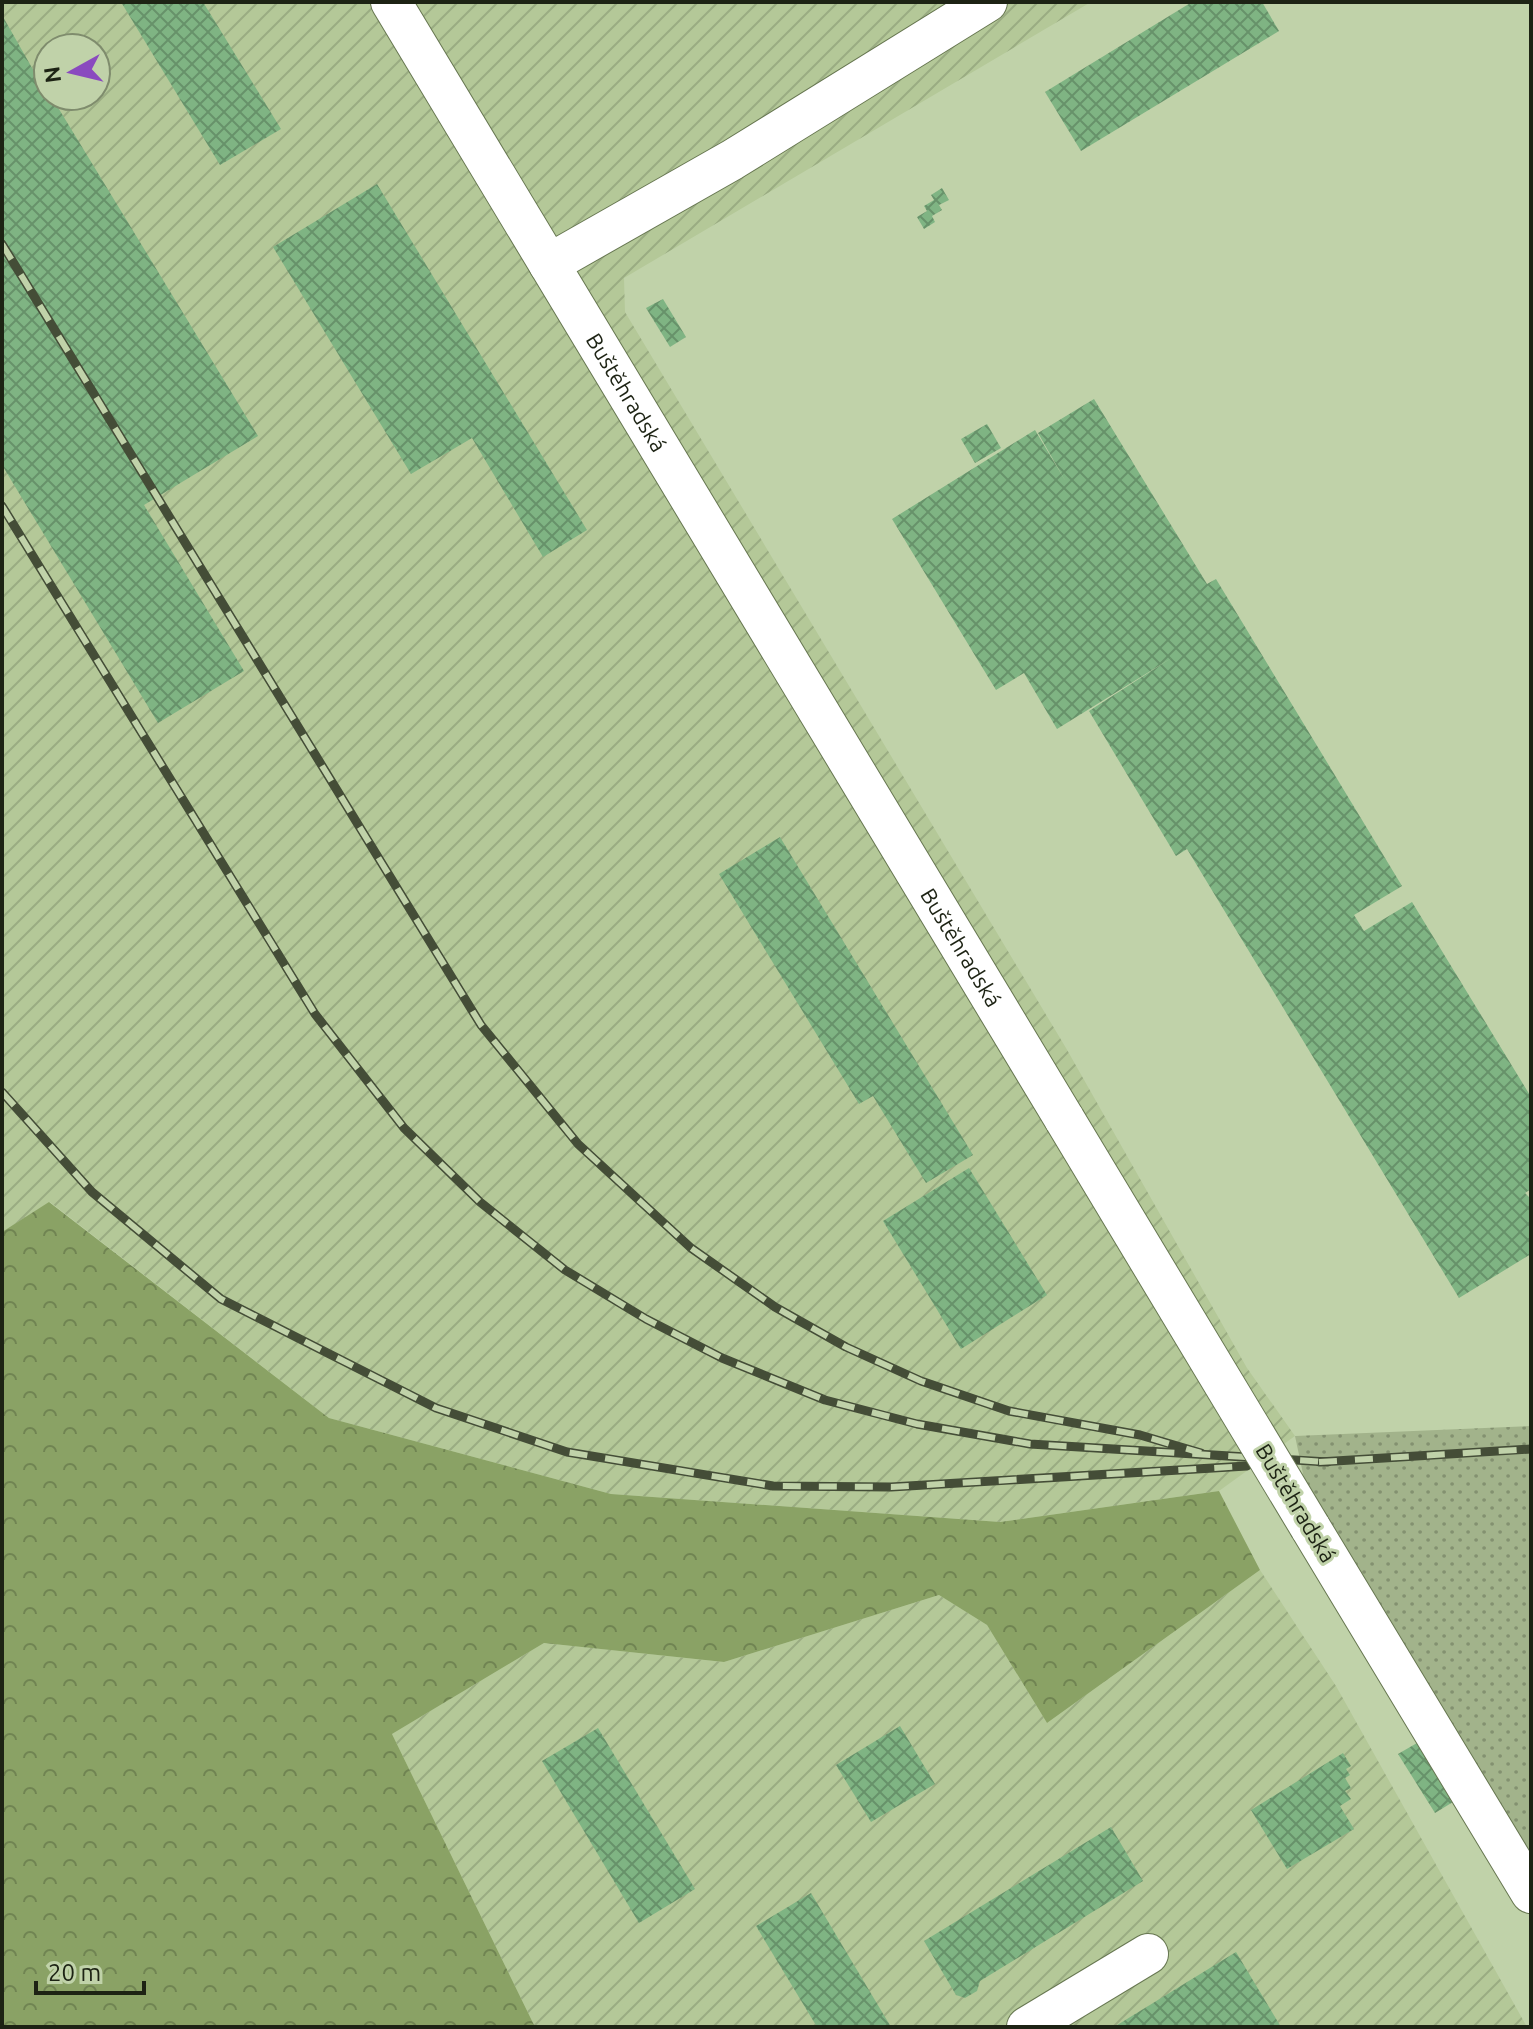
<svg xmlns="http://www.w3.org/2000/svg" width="1533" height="2029" font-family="Ubuntu,sans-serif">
	<defs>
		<pattern id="industrial-furrows" width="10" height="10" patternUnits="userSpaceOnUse" patternTransform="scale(2)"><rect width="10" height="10" fill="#b4c898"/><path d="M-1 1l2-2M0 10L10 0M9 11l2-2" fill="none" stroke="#9aac82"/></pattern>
		<pattern id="grass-dots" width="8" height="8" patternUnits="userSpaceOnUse" patternTransform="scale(2)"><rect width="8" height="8" fill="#a2b38b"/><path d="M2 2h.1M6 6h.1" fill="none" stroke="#839170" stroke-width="1.8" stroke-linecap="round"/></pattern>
		<pattern id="forest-crowns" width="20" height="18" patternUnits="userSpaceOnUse" patternTransform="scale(2)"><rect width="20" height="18" fill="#8aa265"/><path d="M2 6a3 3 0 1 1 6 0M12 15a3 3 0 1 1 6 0" fill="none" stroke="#708452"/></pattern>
		<pattern id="building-cross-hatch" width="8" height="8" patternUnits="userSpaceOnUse" patternTransform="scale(2)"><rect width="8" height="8" fill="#7fb483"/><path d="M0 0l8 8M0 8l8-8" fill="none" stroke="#67926a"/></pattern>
	</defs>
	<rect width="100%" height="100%" fill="#c0d2a9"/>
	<g fill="url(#industrial-furrows)" fill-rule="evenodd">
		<path d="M2,2H1091L624,278L625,312L1066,1048L1247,1368L1295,1436L1219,1491L1000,1522L611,1494L329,1418L50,1202L2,1232ZM48,48H96V96H48Z"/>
		<path d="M1260,1570L1336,1686L1527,2027H535L392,1734L544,1643L724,1662L939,1595L987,1625L1047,1723Z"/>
	</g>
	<path fill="url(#grass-dots)" d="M1531,1426V1855L1306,1488L1295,1436Z"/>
	<path fill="url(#forest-crowns)" d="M49,1202L329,1418L611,1494L1000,1522L1219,1491L1260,1570L1047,1723L987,1625L939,1595L724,1662L544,1643L392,1734L535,2027H2V1232Z"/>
	<g fill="url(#building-cross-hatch)">
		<path d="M121,2H203L281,129L220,165Z"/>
		<path d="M1192,2H1262L1279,31L1081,151L1045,92Z"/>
		<path d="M2,15L48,96H51L258,436L144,505L244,671L158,723L2,465Z"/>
		<path d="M377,184L587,530L543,557L472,438L411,474L273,247Z"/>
		<path d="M942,188L949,200L939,205L942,210L932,216L935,222L924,229L917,217L927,211L924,206L934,200L931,195Z"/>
		<path d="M663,299L686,337L670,347L646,308Z"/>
		<path d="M1094,399L1207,584L1216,579L1402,886L1354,915L1364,931L1412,902L1531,1097V1189L1525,1193L1531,1199V1254L1459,1298L1187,849L1176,856L1089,711L1173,657L1057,729L1024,673L996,690L892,519L1035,430L1066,482L1038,433Z"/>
		<path d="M987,424L1001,448L975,463L961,439Z"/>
		<path d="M780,837L973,1155L926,1183L873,1096L859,1104L719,874Z"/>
		<path d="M969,1168L1047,1295L961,1349L883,1221Z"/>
		<path d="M900,1726L935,1784L871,1822L836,1765Z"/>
		<path d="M598,1728L695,1889L639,1923L542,1761Z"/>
		<path d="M1417,1743L1453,1802L1435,1813L1398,1754Z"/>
		<path d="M1343,1753L1351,1766L1346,1769L1350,1775L1345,1778L1351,1788L1345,1791L1351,1799L1340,1806L1354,1829L1287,1869L1251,1810Z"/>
		<path d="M1111,1827L1143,1881L980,1981L977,1991L965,1998L956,1995L924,1941Z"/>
		<path d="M811,1893L891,2027H817L756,1926Z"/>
		<path d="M1236,1952L1281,2027H1114Z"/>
	</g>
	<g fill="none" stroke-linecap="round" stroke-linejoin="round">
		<g stroke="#677751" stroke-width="42">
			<g id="minor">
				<path id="s1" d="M391,2L1065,1120"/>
				<path d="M549,264L732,160L987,2"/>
				<path d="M1310,1527L1531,1893"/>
				<path d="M1027,2027L1148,1954"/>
			</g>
		</g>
		<use href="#minor" stroke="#fff" stroke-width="40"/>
		<g stroke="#444d37" stroke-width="9">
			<g id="rail">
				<path d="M2,244L481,1025L578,1144L691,1248L775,1307L846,1347L921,1381L1009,1411L1140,1435L1201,1453"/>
				<path d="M2,506L315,1014L404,1128L480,1202L565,1270L646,1319L722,1358L825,1400L917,1424L1030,1444L1328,1462"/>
				<path d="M2,1092L92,1192L221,1299L436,1408L567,1452L773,1486L891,1487L1247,1466"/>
				<path d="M1319,1462L1531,1449"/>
			</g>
		</g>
		<use href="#rail" stroke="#c0d2a9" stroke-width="6" stroke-dasharray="18" stroke-linecap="butt"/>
		<g stroke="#677751" stroke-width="42" stroke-linecap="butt">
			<path id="minor-bridge" d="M1065,1120L1310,1527"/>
		</g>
		<use href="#minor-bridge" stroke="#fff" stroke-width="40"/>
	</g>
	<g text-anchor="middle" stroke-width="6" stroke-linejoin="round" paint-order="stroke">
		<g font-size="22" fill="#1d2314" stroke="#c0d2a9">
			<text dy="8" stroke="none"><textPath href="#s1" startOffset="456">Buštěhradská</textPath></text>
			<text dy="8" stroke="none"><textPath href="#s1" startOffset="1104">Buštěhradská</textPath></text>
			<text transform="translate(1296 1503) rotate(59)" y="8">Buštěhradská</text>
		</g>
	</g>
	<rect width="1533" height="2029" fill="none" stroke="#1d2314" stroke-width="8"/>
	<g transform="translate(72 72) rotate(262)"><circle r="38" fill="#c0d2a9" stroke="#7f8c6d" stroke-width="2"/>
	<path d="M0-6L14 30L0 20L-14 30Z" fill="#8a4abf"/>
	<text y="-12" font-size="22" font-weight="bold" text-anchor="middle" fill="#1d2314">N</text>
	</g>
	<path d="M36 1981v12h108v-12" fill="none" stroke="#1d2314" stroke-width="4"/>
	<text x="48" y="1981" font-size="24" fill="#1d2314" stroke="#c0d2a9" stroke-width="6" paint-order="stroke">20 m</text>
</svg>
